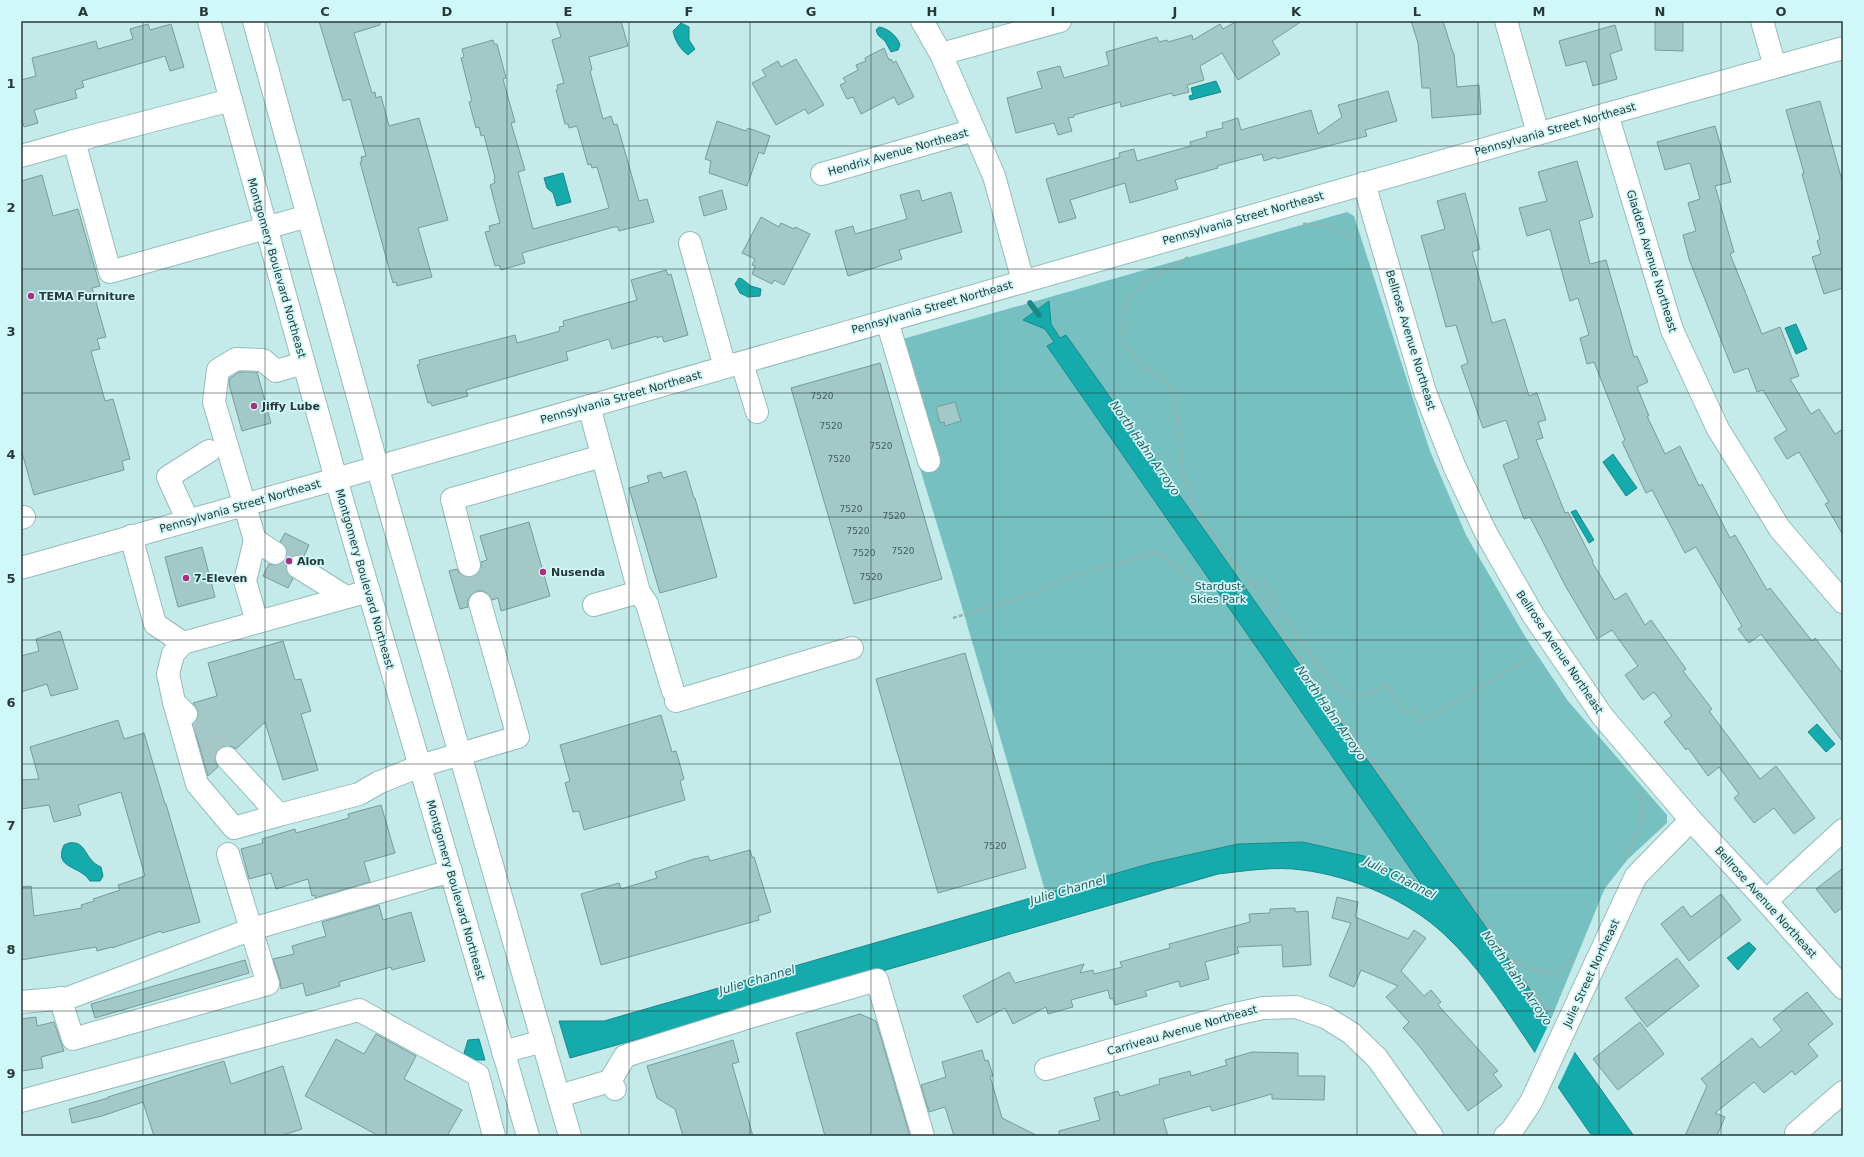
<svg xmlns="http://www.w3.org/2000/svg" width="1864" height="1157" font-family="'DejaVu Sans',sans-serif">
	<rect width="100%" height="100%" fill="#c4ebea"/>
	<path fill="#76c0c1" d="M1347,212L1354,216L1430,451L1466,535L1526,638L1568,701L1667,815V823L1628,859L1605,888L1551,1019L1520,976L1421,884L1364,856L1303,842L1238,844L1152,863L1046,894L952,573L882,345Z"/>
	<g fill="#15aaac" stroke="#1b8889">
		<path d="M681,23L689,27V40L695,49L688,55C680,49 675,41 673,31Z"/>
		<path d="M879,27C888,28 898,37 900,45L898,50L891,52L885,41L878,35L876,30Z"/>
		<path d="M1216,81L1221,92L1190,100L1189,96L1193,95L1191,88Z"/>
		<path d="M563,173L571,202L557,206L553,193L547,188L544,178Z"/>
		<path d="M739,278L742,279L751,286L761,289L760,296L748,297L740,293L735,284Z"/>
		<path d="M1049,301L1051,324L1060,338L1066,335L1634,1136H1592C1569,1103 1546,1070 1524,1036C1500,1001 1477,965 1446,936C1410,901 1352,876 1302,870C1275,866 1245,871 1218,874L886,970L570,1058L559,1021H604L1152,863L1238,844L1303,842L1364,856L1421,884L1047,346L1054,342L1045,329L1023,320Z"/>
		<path d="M1796,324L1807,349L1796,354L1785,328Z"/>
		<path d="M1613,454L1637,488L1626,496L1603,462Z"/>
		<path d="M1576,510L1594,540L1589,543L1571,512Z"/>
		<path d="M1817,724L1835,744L1826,752L1808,732Z"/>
		<path d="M69,843C87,840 84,860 101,867L103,876L100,881H90C80,865 53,869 64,845Z"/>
		<path d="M1749,942L1756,949L1738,970L1727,958Z"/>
		<path d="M479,1039L485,1060H474L464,1053L468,1040Z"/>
	</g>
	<path fill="#c4ebea" d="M1552,1017L1576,1049L1557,1089L1534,1055Z"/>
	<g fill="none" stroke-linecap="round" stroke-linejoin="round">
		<path stroke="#1b8889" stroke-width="5.5" d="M1030,303L1039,315"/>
	</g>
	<g fill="#a2c8c8" stroke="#779b9b">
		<path d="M319,21H380V25L354,33L372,93L375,92L376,98L381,96L389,126L419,118L448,220L418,228L432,277L397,286L396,282L393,283L360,162L362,161L361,157L366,156L350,99L343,101Z"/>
		<path d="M556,21H621L628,46L589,57L592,70L590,71L603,119L611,116L614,125L617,124L639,201L647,199L654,222L619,231L618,227H614L522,253L525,263L501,270L499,265L495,266L485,232L490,231L489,226L500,223L490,185L495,183L494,179L495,178L484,135L481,136L479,127L476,128L469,102L472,101L461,58L464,57L462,49L493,40L494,44H497L506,78L503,79L504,83L515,122L511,123L525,170L518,172L533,229L609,208L597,167L592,168L591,164L588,165L577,126L569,128L568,124H565L556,90L558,89L557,85L564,83L552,40L561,37Z"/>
		<path d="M1237,21H1302L1272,41L1280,54L1238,80L1222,53L1200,66L1204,80L1187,85L1189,92L1173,96L1172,93L1121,107L1120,102L1074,115V117L1068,118L1072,131L1058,135L1054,123L1016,133L1007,98L1042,88L1037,72L1060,66L1064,78L1109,65L1106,52L1157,37L1159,42L1167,40L1168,42L1192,35L1193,40L1220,24L1223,29Z"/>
		<path d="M1411,21H1443L1453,53H1454L1457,87L1479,85L1481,114L1432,118L1430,88H1422L1418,43Z"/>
		<path d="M1655,21H1683V51L1655,50Z"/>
		<path d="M148,24L150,30L171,24L184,67L170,71L165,56L82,81L84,87L75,90L77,98L34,110L38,123L24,127L21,116V80L36,76L32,58L96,41L98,49L133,39L130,29Z"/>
		<path d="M1615,25L1622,50L1610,54L1617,79L1593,86L1586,61L1566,66L1559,41Z"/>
		<path d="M884,48L889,60L891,59L893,63L896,61L914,97L898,105L894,97L861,114L853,97L847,99L840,85L846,82L843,78L858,70L856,65L866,61L865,58Z"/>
		<path d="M796,59L824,105L808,114L805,109L776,125L752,83L766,76L762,70L778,61L781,67Z"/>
		<path d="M1388,91L1397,121L1365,130L1367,136L1277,159L1276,157L1264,161L1262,154L1217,166L1218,168L1175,180L1178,189L1130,203L1125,183L1070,200L1076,218L1059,223L1046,179L1120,157L1119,153L1134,149L1137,161L1191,146L1190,142L1207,137L1206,132L1223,128L1222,123L1238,118L1241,130L1311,110L1318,134L1342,117L1338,105Z"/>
		<path d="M1820,101L1843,184V288L1824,294L1812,257L1821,254L1817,241L1820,239L1802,174L1804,173L1786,110Z"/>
		<path d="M717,121L746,131L748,128L770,136L764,154L759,152L747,186L709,173L711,161L705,159Z"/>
		<path d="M1715,126L1731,182L1715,186L1734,252L1730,254L1762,334L1780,327L1799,376L1790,379L1811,414L1819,409L1835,434L1843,429V535L1825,504L1829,502L1799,452L1787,459L1774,438L1787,430L1763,390L1757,392L1748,368L1734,373L1689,259L1683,235L1696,231L1688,203L1700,199L1690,163L1665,170L1657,142Z"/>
		<path d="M1577,161L1593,217L1579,221L1590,264L1606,260L1634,357L1637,356L1648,382L1637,387L1649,416H1647L1665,454L1680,446L1699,486L1702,484L1730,538L1735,535L1767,590L1770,588L1812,641L1815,638L1843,674V742L1761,634L1749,643L1738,629L1742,626L1696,547L1685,553L1652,490L1646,493L1622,442L1625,440L1594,362L1587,364L1580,338L1589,335L1578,298L1570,301L1550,229L1527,236L1519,208L1547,201L1538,172Z"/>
		<path d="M42,175L53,216L78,209L100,286L92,288L106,337L97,339L100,349L91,351L105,401L113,399L130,459L122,461L124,470L34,495L21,449V181Z"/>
		<path d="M722,190L727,209L704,216L699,197Z"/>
		<path d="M919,190L922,201L951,192L962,232L899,250L902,259L848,276L835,231L853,226L855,234L907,219L900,195Z"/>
		<path d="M1465,193L1480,249L1472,252L1492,323L1505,319L1529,396L1537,393L1546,420L1538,422L1543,438L1536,440L1565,513L1568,512L1593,561L1592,562L1615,600L1626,593L1645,625L1651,620L1686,669L1683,671L1712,709L1709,711L1760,779L1776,766L1815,818L1794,834L1774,808L1754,823L1734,798L1739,794L1719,767L1708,776L1688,748L1686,750L1664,722L1672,716L1654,692L1643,700L1625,675L1638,666L1612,630L1597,639L1566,587L1530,517L1524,519L1503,465L1519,458L1506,420L1483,428L1461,366L1468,363L1456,325L1446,327L1421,236L1445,229L1437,201Z"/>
		<path d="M761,217L779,227L781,223L794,229L795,227L810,234L784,285L774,280L772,284L752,274L755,266L752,265L755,259L742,253Z"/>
		<path d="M666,270L668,275L671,274L688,335L664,342L662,336L657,338V336L612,349L609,339L566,352L568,360L466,390L468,396L432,406L430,402L428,403L417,365L420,364L419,360L515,335L517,343L560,331L559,327L564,326L563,321L637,300L631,280Z"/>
		<path d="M880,363L942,579L854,604L791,388Z"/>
		<path d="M239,372H257L271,423L242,431L229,384L230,378Z"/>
		<path d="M955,402L961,421L945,426L944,422L940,423L936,407Z"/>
		<path d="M686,471L694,498H695L717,577L660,593L629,488L649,482L647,476L661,472L663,478Z"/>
		<path d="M529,522L550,596L501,611L498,598L492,600L488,594L483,591H477L471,595L468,600V607L460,609L449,571L457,569L460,574L466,577H472L477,574L481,569V562L487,560L480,536Z"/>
		<path d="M285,533L309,545L304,556L298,555L292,556L287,561L286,566L287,572L293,578L288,588L263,576L269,564L275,565L280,564L286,559L287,554L286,548L280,542Z"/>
		<path d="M202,547L215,597L178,607L165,557Z"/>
		<path d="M60,631L78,689L51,696L47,684L21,692V656L39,651L36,639Z"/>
		<path d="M283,641L295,680L301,679L311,711L301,714L318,770L283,780L265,722L236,749L231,746H225L218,749L215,754V760L218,767L208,776L193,724L198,718V711L193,703L217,696L208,663Z"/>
		<path d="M965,653L1026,868L938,893L876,679Z"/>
		<path d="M661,715L672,752L676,751L684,779L680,781L685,800L584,830L579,811L573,812L565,783L570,781L560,745Z"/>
		<path d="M118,720L124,739L144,733L165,804H166L200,922L162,933L161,931L112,948V947L97,951L96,947L21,960V887L31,886L34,916L82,908L81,905L94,901L93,899L120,890L118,885L145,876L121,792L78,805L81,815L54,822L49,805L21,809V780L39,779L30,747Z"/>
		<path d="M381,805L395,853L364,862L370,882L315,898V895L312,896L308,879L276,889L271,873L249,879L241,849L263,843L262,839L295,829L296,833L349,818L348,814Z"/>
		<path d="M750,850L752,857H754L771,912L758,916L759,920L601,965L581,894L619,883L621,889L657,878L655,872L694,859L708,856L710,861Z"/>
		<path d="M1843,868V907L1835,913L1816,889Z"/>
		<path d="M1721,894L1741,920L1689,961L1661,924L1683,906L1691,917Z"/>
		<path d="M1337,897L1358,902L1355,917L1408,939L1414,930L1426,938L1401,971L1424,996L1431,990L1441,1002L1438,1005L1498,1071L1493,1074L1502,1086L1468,1111L1420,1047L1403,1028L1409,1022L1386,997L1398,986L1361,970L1354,987L1329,976L1351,923L1332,918Z"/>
		<path d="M379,905L383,920L411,912L425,961L392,970L391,967L339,982L340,986L306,996L303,983L281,989L280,980L273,959L294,954L292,946L326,936L322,922Z"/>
		<path d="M1295,908V912L1308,911L1311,965L1283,967L1282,945L1237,947L1239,953L1205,962L1209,979L1180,987L1179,981L1145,991L1147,996L1115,1005L1113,998L1110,999L1108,990L1071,1000L1073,1007L1048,1014L1046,1007L1013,1024L1005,1008L977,1023L963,996L1009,972L1015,983L1084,964L1080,973L1093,970L1094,974L1122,967L1120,962L1170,948L1169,944L1250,922L1249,914L1270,913V909Z"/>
		<path d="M1677,958L1699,986L1647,1027L1625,998Z"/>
		<path d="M245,960L249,973L95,1018L91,1004Z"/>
		<path d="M1807,992L1833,1024L1808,1044L1818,1056L1795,1075L1792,1071L1764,1093L1754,1082L1715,1113L1725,1117L1717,1136H1685L1707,1086L1701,1079L1752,1038L1760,1048L1782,1030L1773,1019Z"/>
		<path d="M860,1014L876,1021L910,1136H825L796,1033Z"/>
		<path d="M36,1017L37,1026L54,1022L64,1051L41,1057L43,1068L21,1071V1019Z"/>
		<path d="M1640,1022L1664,1054L1618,1090L1593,1059Z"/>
		<path d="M376,1034L416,1056L404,1079L462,1110L447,1136H379L305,1096L336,1039L364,1054Z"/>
		<path d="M733,1040L739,1062L732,1064L753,1136H683L675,1109L657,1098L647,1066Z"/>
		<path d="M982,1050L985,1061L988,1060L993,1076H990L1002,1118L1038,1136H954L945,1107L929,1112L921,1085L946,1077L942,1062Z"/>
		<path d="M1252,1052L1298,1053V1076H1325L1324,1100L1272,1099V1094L1212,1111L1210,1106L1163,1119L1168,1136H1059V1131L1100,1120L1094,1098L1118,1091L1120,1096L1160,1084L1159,1079L1190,1071L1191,1076L1227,1065L1225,1060Z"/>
		<path d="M224,1061L231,1084L283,1066L302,1129L280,1136H154L143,1102L102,1116L72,1123L69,1109L108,1098V1097Z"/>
	</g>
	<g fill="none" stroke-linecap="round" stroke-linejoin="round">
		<g stroke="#a5c7c6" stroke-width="22" stroke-dasharray="22 11" stroke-linecap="butt">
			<path d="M275,553L298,567"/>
			<path d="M469,565L480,603"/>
			<path d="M186,714L227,758"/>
		</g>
		<g stroke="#95bbbb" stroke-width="24">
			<g id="minor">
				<path d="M922,21L941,54L994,176L1023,281"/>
				<path d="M1506,21L1538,133"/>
				<path d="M1762,21L1775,67"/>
				<path d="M941,54L1060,21"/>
				<path d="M1607,114L1672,330L1718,429L1780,529L1843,602"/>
				<path d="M74,141L231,100"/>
				<path d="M21,156L74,141L110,272L308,216"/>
				<path d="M822,174L974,130"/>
				<path d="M1364,183L1425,392L1455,468L1486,533L1533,615L1603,717L1691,820L1766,901L1843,988"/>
				<path d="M690,243L725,367"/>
				<path d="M887,321L929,461"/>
				<path d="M742,363L757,412"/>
				<path d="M589,406L639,592L647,604L673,691"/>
				<path d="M21,518L24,517"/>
				<path d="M188,521L168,477L209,451"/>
				<path d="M131,536L155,624L183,643"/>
				<path d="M255,540L245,581L257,622"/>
				<path d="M275,553L255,540L214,402L218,370L236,359L263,360L276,371L304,363"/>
				<path d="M469,565L452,499L602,456"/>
				<path d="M298,567L346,597"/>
				<path d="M21,568L336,479L1607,114L1843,48"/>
				<path d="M594,605L639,592"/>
				<path d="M676,701L852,648"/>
				<path d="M174,702L197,784L234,828L279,815"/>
				<path d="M186,714L174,702L168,674L173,654L183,643L369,591"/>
				<path d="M227,758L279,815L359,794L378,783L420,766L518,737L480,603"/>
				<path d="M1766,901L1843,830"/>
				<path d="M60,998L73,1039L268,984L228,854"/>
				<path d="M21,1002L68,998L252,929L451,871"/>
				<path d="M503,1052L543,1041"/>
				<path d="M1046,1069L1227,1016L1263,1008L1296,1007L1325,1017L1351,1033L1377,1058L1432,1136"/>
				<path d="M610,1081L625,1056L756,1015L877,980L923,1136"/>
				<path d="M559,1096L610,1081L615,1089"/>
				<path d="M21,1101L359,1010L478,1075L494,1136"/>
				<path d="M1796,1133L1843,1092"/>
				<path d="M1505,1136L1512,1130L1531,1102L1636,876L1691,820"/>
			</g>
		</g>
		<g stroke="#95bbbb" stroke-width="24">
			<g id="major">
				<path d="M209,21L336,479L528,1136"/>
				<path d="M254,21L377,466L570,1136"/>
			</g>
		</g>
		<g stroke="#93b3b2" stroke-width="2.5" stroke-dasharray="4 2" stroke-linecap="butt">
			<path d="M1303,224C1324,222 1342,233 1360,242"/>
			<path d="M1188,257L1167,269L1140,286L1132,294L1125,308L1123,330L1125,343L1134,356L1144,368L1160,376L1168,385L1175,397L1184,476L1196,508L1223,550L1253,582L1294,651L1546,1009L1552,1011"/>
			<path d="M953,618L1041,591L1055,581L1155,553C1186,565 1192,594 1221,605L1253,582L1260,579L1264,581C1276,603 1328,689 1350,695C1363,699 1377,691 1387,684L1403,710L1408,711L1414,708L1421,722L1537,654"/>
			<path d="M1625,857C1638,834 1647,819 1639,792"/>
			<path d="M1513,961C1534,971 1557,981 1574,958"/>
		</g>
		<use href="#minor" stroke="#fff" stroke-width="22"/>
		<use href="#major" stroke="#fff" stroke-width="22"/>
	</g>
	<path fill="none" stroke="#283838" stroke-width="1" stroke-opacity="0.55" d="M143,21V1136M265,21V1136M386,21V1136M507,21V1136M629,21V1136M750,21V1136M871,21V1136M993,21V1136M1114,21V1136M1235,21V1136M1357,21V1136M1478,21V1136M1599,21V1136M1721,21V1136M21,146H1843M21,269H1843M21,393H1843M21,517H1843M21,640H1843M21,764H1843M21,888H1843M21,1011H1843"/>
	<g fill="#ac2e7e" stroke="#d1f8f8" stroke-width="1.5">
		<circle cx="31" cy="296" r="4"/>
		<circle cx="254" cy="406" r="4"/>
		<circle cx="289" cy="561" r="4"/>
		<circle cx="543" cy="572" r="4"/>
		<circle cx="186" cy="578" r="4"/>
	</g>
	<g text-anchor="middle" stroke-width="3.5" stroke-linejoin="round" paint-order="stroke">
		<g font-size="9" fill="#465c5c">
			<text x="822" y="399">7520</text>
			<text x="831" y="429">7520</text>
			<text x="881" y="449">7520</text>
			<text x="839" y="462">7520</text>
			<text x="851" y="512">7520</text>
			<text x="894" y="519">7520</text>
			<text x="858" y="534">7520</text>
			<text x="903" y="554">7520</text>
			<text x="864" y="556">7520</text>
			<text x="871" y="580">7520</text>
			<text x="995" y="849">7520</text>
		</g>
		<g font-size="11" fill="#283838" stroke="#d1f8f8">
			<text transform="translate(1555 129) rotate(-16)" y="4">Pennsylvania Street Northeast</text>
			<text transform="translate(898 152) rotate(-16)" y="4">Hendrix Avenue Northeast</text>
			<text transform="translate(1243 218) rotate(-16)" y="4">Pennsylvania Street Northeast</text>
			<text transform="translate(1652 261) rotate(73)" y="4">Gladden Avenue Northeast</text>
			<text transform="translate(277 268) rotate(74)" y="4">Montgomery Boulevard Northeast</text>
			<text transform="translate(932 307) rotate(-16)" y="4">Pennsylvania Street Northeast</text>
			<text transform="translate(1411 340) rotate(73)" y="4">Bellrose Avenue Northeast</text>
			<text transform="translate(621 397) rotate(-16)" y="4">Pennsylvania Street Northeast</text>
			<text transform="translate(240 506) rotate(-16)" y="4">Pennsylvania Street Northeast</text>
			<text transform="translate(365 579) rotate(74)" y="4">Montgomery Boulevard Northeast</text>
			<text transform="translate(1560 652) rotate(56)" y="4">Bellrose Avenue Northeast</text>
			<text transform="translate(456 890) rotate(74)" y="4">Montgomery Boulevard Northeast</text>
			<text transform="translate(1766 902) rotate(48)" y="4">Bellrose Avenue Northeast</text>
			<text transform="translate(1591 973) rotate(-65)" y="4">Julie Street Northeast</text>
			<text transform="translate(1182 1030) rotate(-16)" y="4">Carriveau Avenue Northeast</text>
		</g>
		<g font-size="11" font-weight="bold" fill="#283838" stroke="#d1f8f8" text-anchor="start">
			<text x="39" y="300">TEMA Furniture</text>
			<text x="262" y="410">Jiffy Lube</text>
			<text x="297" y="565">Alon</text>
			<text x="551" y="576">Nusenda</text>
			<text x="194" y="582">7-Eleven</text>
		</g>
		<g font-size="11" fill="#215757" stroke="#d1f8f8">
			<text x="1218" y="590">Stardust<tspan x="1218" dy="13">Skies Park</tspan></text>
		</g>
		<g font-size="12" font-style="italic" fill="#2b6061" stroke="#d1f8f8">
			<text transform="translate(1145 448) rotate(55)" y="4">North Hahn Arroyo</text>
			<text transform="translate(1331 713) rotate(55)" y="4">North Hahn Arroyo</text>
			<text transform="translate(1400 878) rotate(27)" y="4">Julie Channel</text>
			<text transform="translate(1068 890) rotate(-16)" y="4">Julie Channel</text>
			<text transform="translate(1517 978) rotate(55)" y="4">North Hahn Arroyo</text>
			<text transform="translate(757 980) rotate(-16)" y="4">Julie Channel</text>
		</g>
	</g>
	<rect width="1864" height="1157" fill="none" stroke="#d1f8f8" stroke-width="44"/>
	<rect x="22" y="22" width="1820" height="1113" fill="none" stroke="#283838" stroke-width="1.5"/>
	<g font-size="13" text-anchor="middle" font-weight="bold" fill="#283838">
		<text x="83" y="16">A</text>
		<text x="204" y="16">B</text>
		<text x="325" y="16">C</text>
		<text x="447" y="16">D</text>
		<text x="568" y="16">E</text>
		<text x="689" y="16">F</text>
		<text x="811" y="16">G</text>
		<text x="932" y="16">H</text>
		<text x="1053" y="16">I</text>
		<text x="1175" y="16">J</text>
		<text x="1296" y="16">K</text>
		<text x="1417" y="16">L</text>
		<text x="1539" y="16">M</text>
		<text x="1660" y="16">N</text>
		<text x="1781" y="16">O</text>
		<text x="11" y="88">1</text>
		<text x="11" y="212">2</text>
		<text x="11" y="336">3</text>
		<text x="11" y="459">4</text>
		<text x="11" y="583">5</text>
		<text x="11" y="707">6</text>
		<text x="11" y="830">7</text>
		<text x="11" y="954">8</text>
		<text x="11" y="1078">9</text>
	</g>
</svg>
